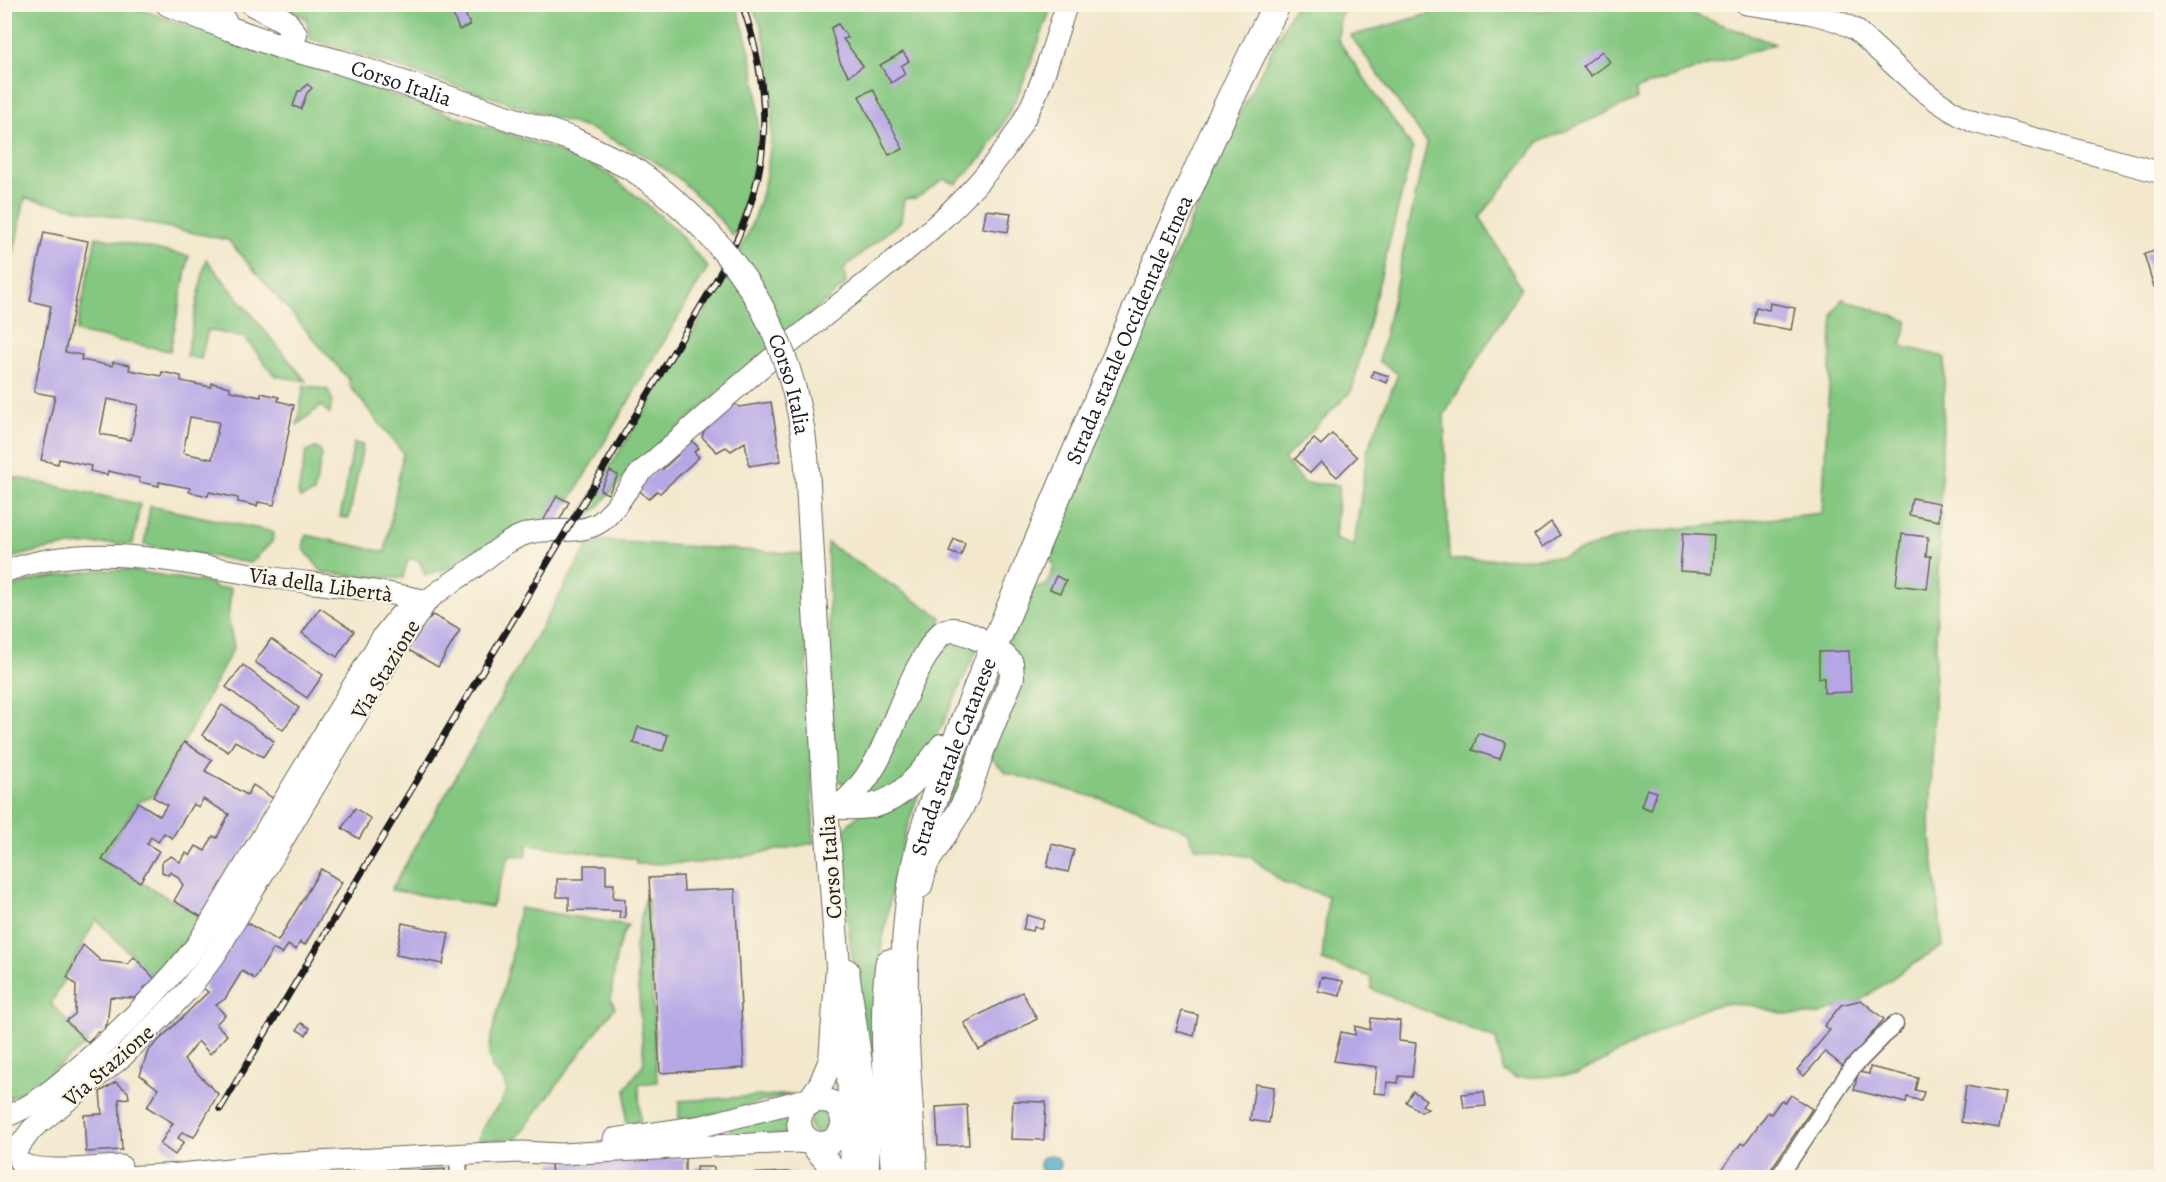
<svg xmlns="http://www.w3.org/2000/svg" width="2166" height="1182" font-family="Alegreya,serif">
	<rect width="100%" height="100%" fill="#fcf5e5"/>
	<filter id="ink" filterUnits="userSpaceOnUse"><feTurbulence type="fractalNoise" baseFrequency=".0167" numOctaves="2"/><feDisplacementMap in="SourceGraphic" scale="12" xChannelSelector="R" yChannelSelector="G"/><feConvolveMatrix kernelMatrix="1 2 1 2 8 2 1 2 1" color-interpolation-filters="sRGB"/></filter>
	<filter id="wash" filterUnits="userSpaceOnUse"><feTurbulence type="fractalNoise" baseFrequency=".008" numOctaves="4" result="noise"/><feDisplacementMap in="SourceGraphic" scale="24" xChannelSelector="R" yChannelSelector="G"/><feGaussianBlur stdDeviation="1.35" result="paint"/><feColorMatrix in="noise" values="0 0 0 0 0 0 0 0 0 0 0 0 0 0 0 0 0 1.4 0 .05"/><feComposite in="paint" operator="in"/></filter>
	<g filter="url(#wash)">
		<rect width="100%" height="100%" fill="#f3e8cd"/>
		<g fill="#84c780" stroke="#50724e" stroke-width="1.5">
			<path d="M5,4L127,5L570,155L605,172L643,201L673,227L708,267L569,502L557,496L542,523L455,566L425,575L419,560L408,559L403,578H372L322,572L303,548L306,535L385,552L403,453L349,385L350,381L228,240L25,198L5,295Z"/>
			<path d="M1647,4L1679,9L1775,44L1636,89L1637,100L1539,142L1480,217L1521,288L1444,415L1449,560L1561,557L1630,534L1822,513L1833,315L1842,299L1908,321L1901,346L1945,357L1930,828L1943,946L1907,968L1861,1000L1817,1015H1789L1750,1005L1721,1004L1699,1010L1576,1075L1515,1078L1503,1071L1496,1039L1371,989V977L1322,961L1328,896L1284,883L1251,857L1195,847L1188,832L1138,809L1007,773L989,756L1006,648L1033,587L1046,586L1054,567L1047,551L1225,142L1295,5H1346L1340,18L1338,40L1413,149L1352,390L1284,459L1303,483L1339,485L1335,539L1354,546L1367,452L1398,374L1379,361L1427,143L1351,36L1460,5H1535L1537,11L1552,9L1551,5Z"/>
			<path d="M270,5H736C766,94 767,147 733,236L709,207L678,178L647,157L593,130L310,39L306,18Z"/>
			<path d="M751,5H1052C1033,58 1016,111 982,157C974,167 965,175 956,184L944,179L916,198L904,199L901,221L844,268L846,284L636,464C628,474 618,483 610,493C599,506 594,515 577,520L727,277C739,254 750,231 758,206C775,155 777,82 762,30C760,21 755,13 751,5Z"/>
			<path d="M96,237L189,256L170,351L76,332Z"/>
			<path d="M206,259L306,381L275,376L245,338L208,330L201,359L186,356Z"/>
			<path d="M304,385L328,390L332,400L330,414L321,406L297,425Z"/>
			<path d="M354,443L363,445L349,518L340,517Z"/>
			<path d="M315,448L320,450L322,455L314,493L300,498L298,493L306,452Z"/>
			<path d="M14,477L140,504L133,544C88,542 47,547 5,560V488Z"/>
			<path d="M150,506L274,532L272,542L251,563L144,545Z"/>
			<path d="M591,540L802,554L814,843L741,857L698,863L636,864V859L528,844L526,857L510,855L491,907L391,890Z"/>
			<path d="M827,543L941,617L940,625L873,762L848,786L836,780L833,734Z"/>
			<path d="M100,570H129L213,584L214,588H231L228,619L234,647L184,742L153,797L138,802L102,860L203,918L156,980L96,919L51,1004L88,1043L28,1090L5,1100L4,590L37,579Z"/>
			<path d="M952,636L979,645L941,728L915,770L903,785L864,797L913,688Z"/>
			<path d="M1000,660L1005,666L980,741L932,844Z"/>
			<path d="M921,786L906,831L892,888L880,956L883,1177H874V1120L839,859C840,849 839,839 844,831C853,811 901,795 921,786Z"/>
			<path d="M645,898H648L657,1082L639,1084L640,1122L626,1123V1088L644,1063L635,946Z"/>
			<path d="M519,908L628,925C614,947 614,976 611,1000L615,1007L517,1138L477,1141L487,1119L500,1104L507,1091L503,1080L492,1068L489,1055L491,1037L511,960Z"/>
			<path d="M794,1094L700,1117L679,1119V1101Z"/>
			<path d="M792,1109V1134L731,1136L730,1125Z"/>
			<circle cx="822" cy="1122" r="13"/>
		</g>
		<circle fill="#4eaacc" stroke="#356374" stroke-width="1.5" cx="1050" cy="1165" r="10"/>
		<g id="blocks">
			<g fill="#b5a6e6" fill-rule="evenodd">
				<path d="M449,4H461L470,25L459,30Z"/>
				<path d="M838,24L848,38L843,39L863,66L849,76L840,62L831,28Z"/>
				<path d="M1602,51L1610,62L1591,76L1583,66Z"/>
				<path d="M903,52L909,61L901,66L905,74L891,83L880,65Z"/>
				<path d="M307,84L312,88L307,93L301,109L293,106L298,91H301Z"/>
				<path d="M873,89L903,149L889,155L859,96Z"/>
				<path d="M986,210L1011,213L1008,232L983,228Z"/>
				<path d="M44,232L88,241L65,352L82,355L81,360L112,366L113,362L130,365L129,370L161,376L162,372L181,376V381L211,387L212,383L230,387V391L261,397V393L279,397L278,401L294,405L274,505L258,502L257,506L238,502V498L209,492L208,496L189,492L190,488L159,482V486L139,482V478L108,471L107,475L90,471L91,466L59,459L58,464L41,460L55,396L34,392L51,306L30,301ZM107,399L138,405L131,440L100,434ZM190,417L219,422L212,459L183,453Z"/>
				<path d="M2162,249V285L2154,287L2144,254Z"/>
				<path d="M1770,303L1795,308L1791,330L1753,323L1756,307L1769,310Z"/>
				<path d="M1373,371L1389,376L1387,383L1371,377Z"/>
				<path d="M771,402L781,461L749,466L745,442L731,451L726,447L717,452L702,437L705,428L734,403L739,407Z"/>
				<path d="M1332,434L1357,457L1337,477L1321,462L1310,473L1295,459L1314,439L1321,445Z"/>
				<path d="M691,440L699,448L694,452L699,457L660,493L657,491L648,499L637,488L660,467L663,469L678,455L676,453Z"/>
				<path d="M610,471L618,475L608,494L600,490Z"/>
				<path d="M557,496L569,502L559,521L542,523Z"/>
				<path d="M1912,498L1939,503V521L1909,515Z"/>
				<path d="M1551,522L1560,535L1543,547L1534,535Z"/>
				<path d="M1683,533L1714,535L1712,573L1680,571Z"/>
				<path d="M1902,534L1928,537L1926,556H1931L1927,589L1896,585Z"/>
				<path d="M954,539L965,543L961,556L949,552Z"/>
				<path d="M1056,576L1066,581L1060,593L1050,589Z"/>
				<path d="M320,608L354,631L337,657L302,633Z"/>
				<path d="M433,615L460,630L438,667L405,648L413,634Z"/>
				<path d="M271,639L323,675L307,698L255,662Z"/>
				<path d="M1849,651L1851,692L1824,693V678H1819V652Z"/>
				<path d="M243,665L299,708L283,730L226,687Z"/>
				<path d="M222,705L274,741L263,757L235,741L228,752L202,735Z"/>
				<path d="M638,727L668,735L663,751L633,743Z"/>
				<path d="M1478,733L1506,742L1500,759L1472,750Z"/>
				<path d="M184,742L212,760L205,771L247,795L253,785L274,799L203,918L174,901L183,885L177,876L170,872L168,875L162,872V862L171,856L180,862L186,853L190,856L196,846L205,851L213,836L217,838L229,814L203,799L199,807L193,804L172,838L164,833L158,842L151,837L147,844L159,851L140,882L102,860L138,802L160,816L167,805L153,797Z"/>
				<path d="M1647,789L1657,792L1651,810L1641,806Z"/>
				<path d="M355,808L371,819L359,839L342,828Z"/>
				<path d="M1052,844L1074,850L1068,872L1047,867Z"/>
				<path d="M584,865H606V884H614L613,898L625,899V918H619L620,911L569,910V897H557V879H584Z"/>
				<path d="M321,869L342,882L305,945L300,942L296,950L288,945L282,954L273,949L255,979L242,971L225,999L216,1005L225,1015L216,1024L227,1035L210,1054L198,1041L184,1060L218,1094L194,1137L182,1132L178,1138L184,1142L175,1155L160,1144L173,1123L147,1107L158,1089L140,1075L148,1051L208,992L203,988L244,921L278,941Z"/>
				<path d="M683,876L684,891L735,889L744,1068L660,1073L649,878Z"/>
				<path d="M1027,915L1044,920L1041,929L1034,927L1033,931L1023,929Z"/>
				<path d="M402,923L449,933L443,964L396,955Z"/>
				<path d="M83,945L101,961L128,964L134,957L156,980L144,988V996L138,995L137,998L110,997L107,1025H105L104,1033L97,1032L88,1043L66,1021L75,1014L76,985L67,977Z"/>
				<path d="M1321,977L1343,981L1340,996L1318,991Z"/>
				<path d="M1022,992L1037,1019L979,1050L964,1023Z"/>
				<path d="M1861,1000L1884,1019L1844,1067L1825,1052L1804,1076L1797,1070L1830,1030L1824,1026L1841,1005Z"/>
				<path d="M1182,1011L1198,1015L1194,1036L1176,1031Z"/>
				<path d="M1371,1018L1400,1021L1399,1041L1416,1043L1412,1077L1399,1076L1398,1083L1387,1082L1386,1094L1374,1093L1377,1067L1334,1061L1341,1032L1355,1035V1026L1370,1030Z"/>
				<path d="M301,1023L310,1028L306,1035L297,1030Z"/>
				<path d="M1870,1067L1918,1078L1915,1090L1924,1092L1921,1101L1907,1097L1906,1103L1854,1090L1858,1072L1869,1074Z"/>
				<path d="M116,1082L128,1092L129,1098L119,1099L122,1150L86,1152L84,1115L102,1114L100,1092Z"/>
				<path d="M1255,1084L1274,1087L1269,1123L1250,1120Z"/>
				<path d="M1966,1086L2005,1093L1999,1128L1961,1122Z"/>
				<path d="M1413,1091L1426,1100L1422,1105L1428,1109L1421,1112L1406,1102Z"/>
				<path d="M1484,1092L1486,1106L1464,1108L1462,1094Z"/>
				<path d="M1791,1095L1812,1109L1765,1178H1716L1741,1143L1744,1145L1768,1112L1771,1114L1781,1100L1785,1103Z"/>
				<path d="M1013,1101L1046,1102L1044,1140L1011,1139Z"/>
				<path d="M967,1105L969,1145L938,1146L936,1107Z"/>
				<path d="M685,1158V1173L696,1172V1167H714V1175L787,1172L803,1178H552L551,1163Z"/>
				<path d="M445,1169V1178H341V1176L349,1175Z"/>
			</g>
		</g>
	</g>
	<g filter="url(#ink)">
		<use href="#blocks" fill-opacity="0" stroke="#67635a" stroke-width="1.5"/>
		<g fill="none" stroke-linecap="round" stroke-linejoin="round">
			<g stroke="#67635a" stroke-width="19">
				<g id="minor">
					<path d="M458,1155L459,1178"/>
					<path d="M1778,1178L1852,1068L1895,1024"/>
				</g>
			</g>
			<g stroke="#67635a" stroke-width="23">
				<g id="tertiary">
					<path d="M1746,4C1783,10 1824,11 1856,30C1892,62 1930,104 1974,122L2162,173"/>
					<path d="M4,572C93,538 184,564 274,578C325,585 377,589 427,601C442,588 459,578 475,567C491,555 509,538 529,533C551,527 576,535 597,524C612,517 628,486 641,472C695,425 747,377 803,333C880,270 971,210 1022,123C1043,87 1053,44 1067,4"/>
					<path d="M842,1020C844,1043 855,1111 843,1129"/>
					<path d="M4,1117C33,1107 57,1086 80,1066C123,1028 163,989 198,943L383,636L399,616L424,603"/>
					<path d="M844,1120L851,1142V1178"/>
					<path d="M614,1139L703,1126L802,1100H820"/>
					<path d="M15,1152L32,1129L122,1057L162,1017L188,990L215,955L401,640L427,601"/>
					<path d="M20,1163C42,1174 94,1167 121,1166"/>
					<path d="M104,1178L180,1174L278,1164L469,1154L522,1152L560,1154L792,1142L815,1143"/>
				</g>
			</g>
			<g stroke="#67635a" stroke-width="26">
				<g id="secondary">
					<path d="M168,4L228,28"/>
					<path d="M223,4L219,13L228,28L279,46C289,45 293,43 295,34L285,21L253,4"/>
					<path id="s1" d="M279,46L340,62L572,139L633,169"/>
					<path d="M834,807C846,807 859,808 872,806C904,799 923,771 942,746"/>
					<path d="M839,807C887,770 893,709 923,660C928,652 934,639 942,633C953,626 967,633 977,638"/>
					<path d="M920,886L926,864L959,812L968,794L982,751L1012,678L1011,663L1004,656"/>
					<path d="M847,971L867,1113V1178"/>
					<circle cx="821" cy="1122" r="22"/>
					<path d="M804,1108L821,1084L831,1060L838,967L826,807L808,484"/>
					<path d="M807,1139L832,1167L837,1178"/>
				</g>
			</g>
			<g stroke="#67635a" stroke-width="29">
				<g id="primary">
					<path d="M889,963C880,1034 890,1107 895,1178"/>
					<path id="s2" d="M914,1178C908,1078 896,976 913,877C921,828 941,780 959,734C986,664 1015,595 1045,525C1119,351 1190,174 1277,4"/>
				</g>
			</g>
			<use href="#minor" stroke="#fff" stroke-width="16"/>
			<use href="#tertiary" stroke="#fff" stroke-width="21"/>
			<use href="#secondary" stroke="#fff" stroke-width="24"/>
			<use href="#primary" stroke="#fff" stroke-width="27"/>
			<g stroke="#1c1c1c" stroke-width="7">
				<path id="rail" d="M220,1109L710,291C768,194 780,113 742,4"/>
			</g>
			<use href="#rail" stroke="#fcf5e5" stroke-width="4.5" stroke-dasharray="14" stroke-linecap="butt"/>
			<g stroke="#67635a" stroke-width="26" stroke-linecap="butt">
				<g id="secondary-bridge">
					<path id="s3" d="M633,169C745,246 802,349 808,484"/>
				</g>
			</g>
			<use href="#secondary-bridge" stroke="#fff" stroke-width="24"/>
		</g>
	</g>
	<g text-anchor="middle" stroke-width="4.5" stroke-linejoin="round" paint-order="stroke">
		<g font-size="22" fill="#1c1c1c" stroke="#fcf5e5">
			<text dy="8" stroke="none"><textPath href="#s1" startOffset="128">Corso Italia</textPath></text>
			<text dy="8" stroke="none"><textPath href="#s2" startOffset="891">Strada statale Occidentale Etnea</textPath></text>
			<text dy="8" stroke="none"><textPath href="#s3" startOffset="273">Corso Italia</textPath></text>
			<text transform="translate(321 584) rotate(8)" y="8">Via della Libertà</text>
			<text transform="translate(385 669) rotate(-59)" y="8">Via Stazione</text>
			<text dy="8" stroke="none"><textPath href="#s2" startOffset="429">Strada statale Catanese</textPath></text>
			<text transform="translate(830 867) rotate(-94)" y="8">Corso Italia</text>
			<text transform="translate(108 1065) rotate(-41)" y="8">Via Stazione</text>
		</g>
	</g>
	<rect width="2166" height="1182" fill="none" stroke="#fcf5e5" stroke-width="24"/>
</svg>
